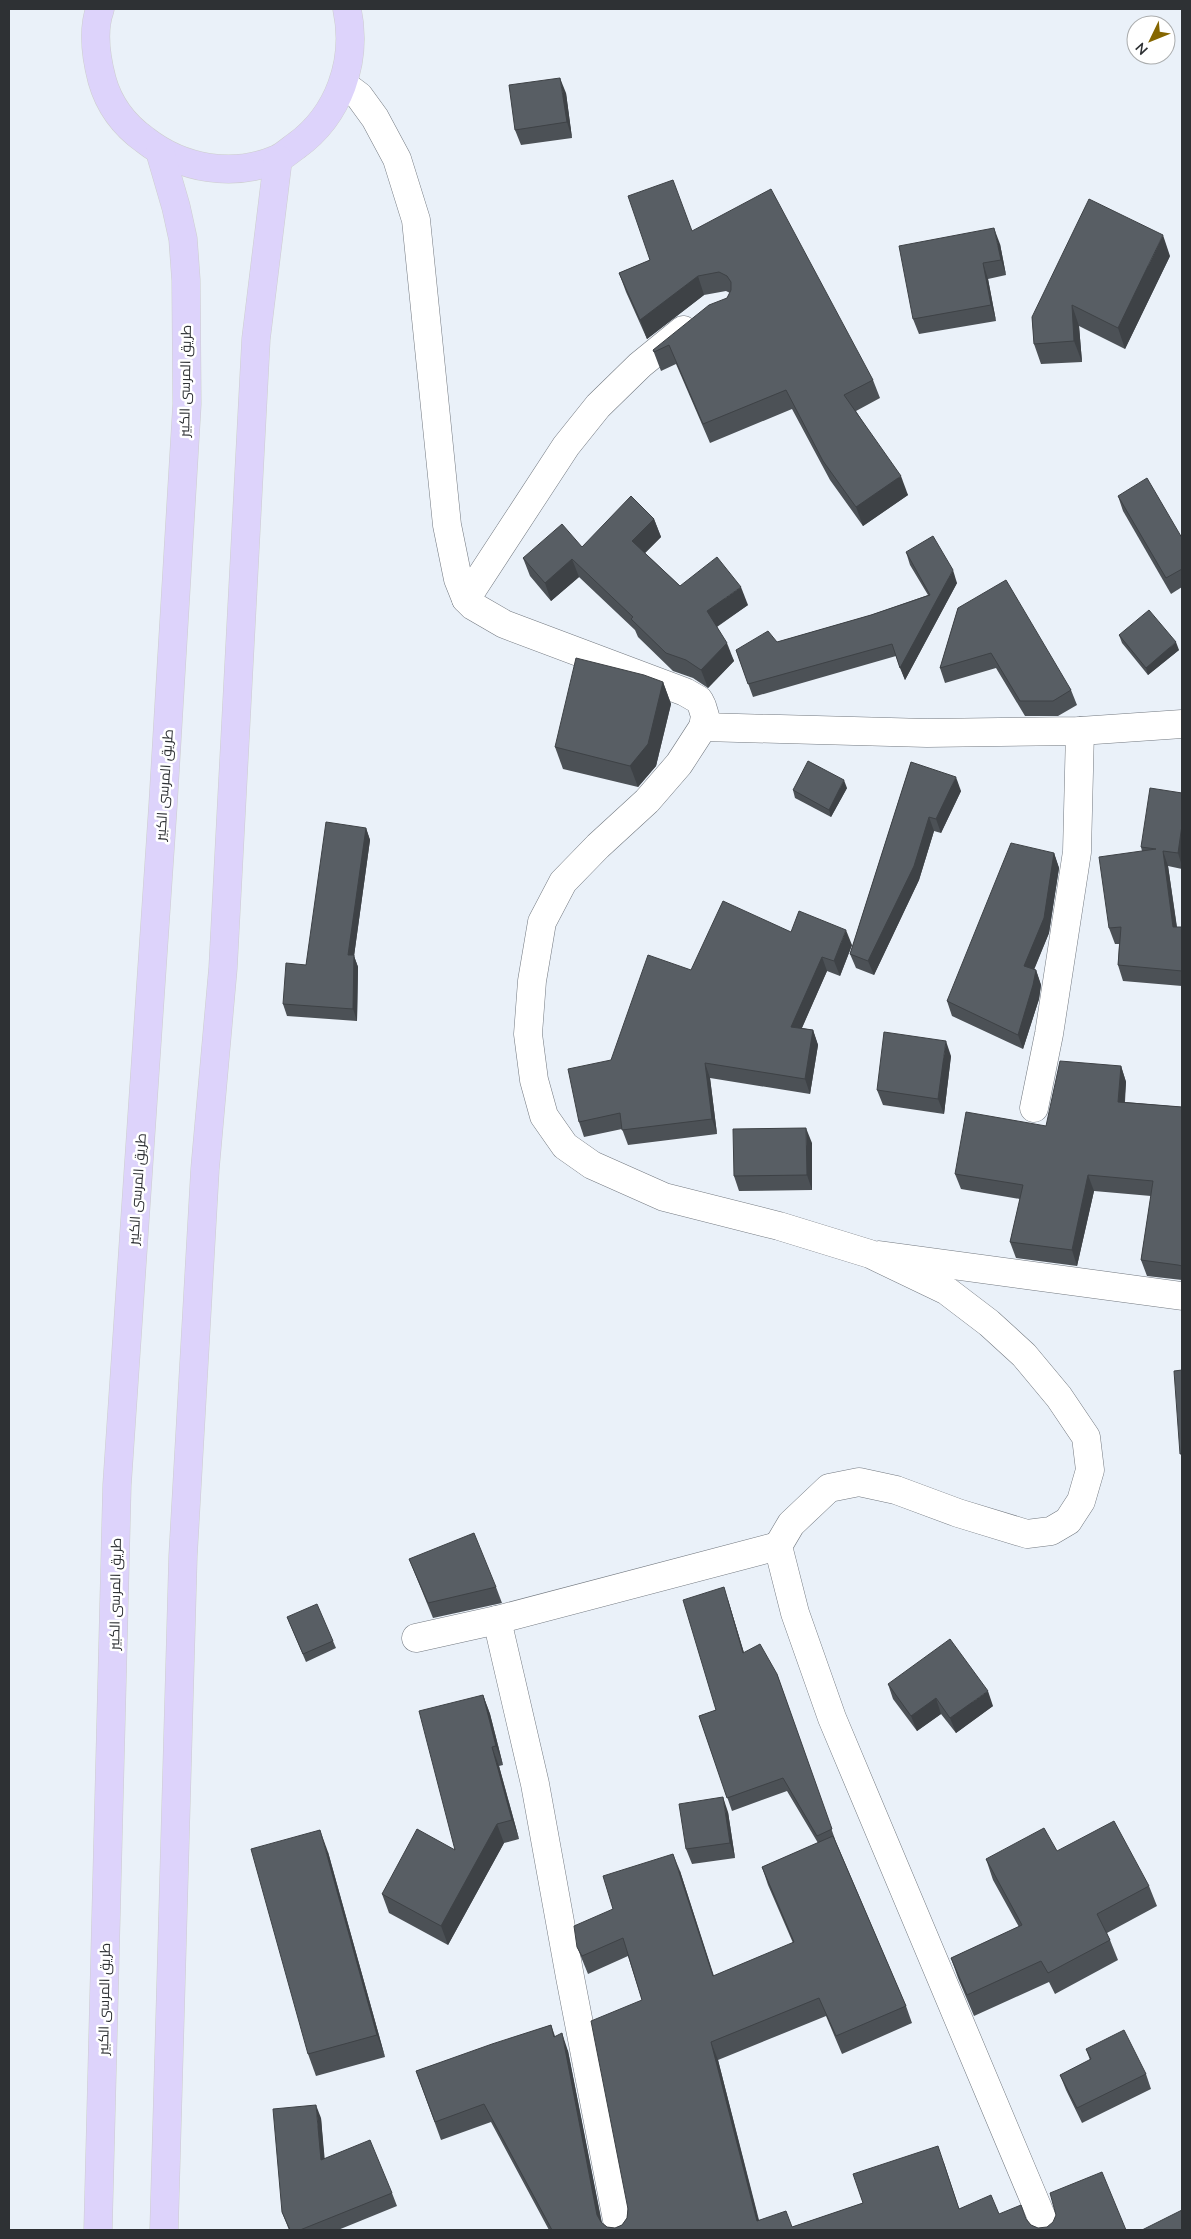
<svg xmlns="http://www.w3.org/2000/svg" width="1191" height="2239" font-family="'Nunito Sans',Cairo,sans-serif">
	<rect width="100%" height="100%" fill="#eaf1f9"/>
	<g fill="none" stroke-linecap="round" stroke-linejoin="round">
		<g stroke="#737980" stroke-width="29">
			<g id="minor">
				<path d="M466,599L566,446L598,406L640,365L683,330"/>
				<path d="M703,727L927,733L1080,731L1182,724"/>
				<path d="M1034,1108L1049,1034L1077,852L1080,731"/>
				<path d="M879,1255L1182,1296"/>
				<path d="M497,1620L535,1784L570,1977L619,2230"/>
				<path d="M416,1638L497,1620L778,1546"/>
			</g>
		</g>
		<g stroke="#737980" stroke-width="29">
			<path id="secondary" d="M343,84L359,96L375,118L397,159L416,220L447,525L458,579L466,599L473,606L504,624L685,692L699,700L702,706L705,716L703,727L679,764L647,801L598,846L563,882L542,922L532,981L528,1034L534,1080L544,1116L565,1146L592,1165L664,1197L779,1226L870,1254L947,1291L989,1323L1024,1355L1059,1397L1086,1437L1090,1470L1081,1501L1068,1521L1051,1531L1027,1534L958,1513L896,1490L859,1482L829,1488L791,1524L778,1546L795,1613L832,1718L1047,2230"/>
		</g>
		<g stroke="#cdcece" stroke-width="29">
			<g id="primary">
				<path d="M100,9C92,31 96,57 102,80C109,105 124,125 145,140C182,169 233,178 277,159C284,156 290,150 296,146C339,115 358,61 347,9"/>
				<path d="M98,2230L117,1485L163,805L187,404L186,280L183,239L176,207L160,152"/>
				<path d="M164,2230L183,1556L205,1169L223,968L256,339L278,159"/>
			</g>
		</g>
		<use href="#minor" stroke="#fff" stroke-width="28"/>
		<use href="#secondary" stroke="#fff" stroke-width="28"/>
		<use href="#primary" stroke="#ddd3fb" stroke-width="28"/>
	</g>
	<g fill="#4c5156">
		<path d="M566,93L572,138L521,145L515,130Z"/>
		<path d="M692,231L873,380L880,398L856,411L908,495L863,526L830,480L792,409L710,443L676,364L661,371L653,350L727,298L730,293L726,291L704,295L647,339L626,292L619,273L650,260Z"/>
		<path d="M1000,244L1006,275L988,279L996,321L919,334L913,319Z"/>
		<path d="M1170,256L1125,349L1079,326L1082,362L1041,364L1034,344L1032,317Z"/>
		<path d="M1118,496L1182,538V587L1171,594L1123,511Z"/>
		<path d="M654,519L661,537L645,553L680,586L748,605L717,627L734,661L708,688L693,678L673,671L638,637L635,630L579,577L551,601L530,576L523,558L582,547Z"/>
		<path d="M906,552L957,583L905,680L896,656L753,697L736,650L777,642L871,615L928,595L910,565Z"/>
		<path d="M958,608L1071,690L1077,705L1058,716H1025L996,668L945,683L940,668Z"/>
		<path d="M1119,635L1179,650L1148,675L1122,643Z"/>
		<path d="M663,682L671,704L656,766L638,787L563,769L555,747Z"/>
		<path d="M911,762L961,791L941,833L934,831L919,880L874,975L856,968L850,954Z"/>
		<path d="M847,788L831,817L795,798L793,790Z"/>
		<path d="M1182,793V869L1168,866L1177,927H1182V986L1123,981L1118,965L1119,944H1115L1109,928L1142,851L1141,847Z"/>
		<path d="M366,828L370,840L354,956L358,967L357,1021L287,1016L283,1004L306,965Z"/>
		<path d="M1054,853L1059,868L1049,933L1034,970H1036L1041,985L1039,999L1023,1049L952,1016L947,1001Z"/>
		<path d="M791,932L852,945L840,976L827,971L802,1028L813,1030L818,1045L810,1094L710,1078L717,1134L628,1145L622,1129L584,1137L579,1122L611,1060L691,970Z"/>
		<path d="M951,1056L944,1114L883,1105L877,1090Z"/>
		<path d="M1121,1066L1126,1082L1125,1102L1182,1107V1280L1147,1276L1141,1260L1151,1196L1094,1191L1077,1266L1016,1258L1010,1242L1020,1199L961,1189L955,1174L1046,1126Z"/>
		<path d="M812,1143V1190L739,1191L734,1176Z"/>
		<path d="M409,1559L496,1587L502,1603L433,1618Z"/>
		<path d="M728,1600L744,1653L777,1674L836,1842L906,2006L912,2023L842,2054L826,2016L718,2060L759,2220L792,2227L863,2203L944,2163L959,2209L999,2214L1026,2219L1031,2225L1038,2228L1126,2230H549L491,2122L441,2140L416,2071L551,2025L555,2036L568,2051L602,2223L607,2227L615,2228L622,2225L627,2218L642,2000L628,1956L588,1974L577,1947L613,1909L680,1871L714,1976L793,1943L768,1885L762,1867L818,1843L787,1791L732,1811L699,1716L716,1710Z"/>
		<path d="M287,1617L333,1641L336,1648L306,1662Z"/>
		<path d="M888,1684L993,1706L956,1733L941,1714L917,1731L893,1699Z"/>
		<path d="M483,1695L490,1714L503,1765L499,1766L519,1839L504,1843L448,1945L389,1913L382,1894L455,1850Z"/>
		<path d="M728,1812L735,1858L692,1864L686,1849Z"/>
		<path d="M1057,1851L1149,1886L1157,1906L1107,1933L1110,1940L1118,1960L1055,1994L1049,1982L974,2016L958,1978L951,1958L1019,1927L993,1880L986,1859Z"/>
		<path d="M328,1852L385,2057L316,2076L308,2054Z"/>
		<path d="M1086,2049L1146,2074L1151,2089L1082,2123L1066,2090L1060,2075L1090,2060Z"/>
		<path d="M321,2118L324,2158L392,2193L397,2206L338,2230H289L282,2212Z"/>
	</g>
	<g fill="#3e4246">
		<path d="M560,78L566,93L572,138L567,122Z"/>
		<path d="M994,228L1000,244L1006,275L1001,260Z"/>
		<path d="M1163,235L1170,256L1125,349L1118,328Z"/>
		<path d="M983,263L988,279L996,321L991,305Z"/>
		<path d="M698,276L704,295L647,339L640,320Z"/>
		<path d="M1072,305L1079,326L1082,362L1074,341Z"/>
		<path d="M901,476L908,495L863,526L856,507Z"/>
		<path d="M654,519L661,537L639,559L632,541Z"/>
		<path d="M572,559L579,577L551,601L545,583Z"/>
		<path d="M953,570L957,583L905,680L900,668Z"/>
		<path d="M741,587L748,605L713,629L707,611Z"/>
		<path d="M1176,642L1179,650L1148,675L1146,668Z"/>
		<path d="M727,643L734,661L708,688L701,670Z"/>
		<path d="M663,682L671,704L656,766L638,787L630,766Z"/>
		<path d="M956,777L961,791L941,833L936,819Z"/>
		<path d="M844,780L847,788L831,817L829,810Z"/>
		<path d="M929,817L934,831L919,880L874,975L868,961Z"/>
		<path d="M1182,825V866L1178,853Z"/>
		<path d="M366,828L370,840L354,956L358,967L357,1021L353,1009L348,955Z"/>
		<path d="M1163,851L1168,866L1179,943L1173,927Z"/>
		<path d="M1054,853L1059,868L1049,933L1029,981L1024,966Z"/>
		<path d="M846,930L852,945L840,976L834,961Z"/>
		<path d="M822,957L827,971L796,1041L791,1027Z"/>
		<path d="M1036,970L1041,985L1039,999L1023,1049L1018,1035Z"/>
		<path d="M813,1030L818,1045L810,1094L805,1079Z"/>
		<path d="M946,1041L951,1056L944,1114L938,1099Z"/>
		<path d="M705,1063L710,1078L717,1134L712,1119Z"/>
		<path d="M1121,1066L1126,1082L1123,1118L1118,1102Z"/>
		<path d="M806,1128L812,1143V1190L807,1175Z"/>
		<path d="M1088,1175L1094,1191L1077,1266L1072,1250Z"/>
		<path d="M724,1587L728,1600L748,1666L743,1653Z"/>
		<path d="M988,1691L993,1706L956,1733L950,1718Z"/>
		<path d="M483,1695L490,1714L503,1765L496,1746Z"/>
		<path d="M936,1698L941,1714L917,1731L911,1716Z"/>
		<path d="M492,1747L499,1766L519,1839L512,1820Z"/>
		<path d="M723,1797L728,1812L735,1858L730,1843Z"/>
		<path d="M497,1824L504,1843L448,1945L441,1926Z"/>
		<path d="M320,1830L328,1852L385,2057L377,2035Z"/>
		<path d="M673,1854L680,1871L719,1993L713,1976Z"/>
		<path d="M562,2033L568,2051L603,2230L597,2215Z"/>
		<path d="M711,2042L718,2060L761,2230L757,2221Z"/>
		<path d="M316,2105L321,2118L326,2173L321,2160Z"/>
	</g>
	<g fill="#585e64" stroke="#3e4246">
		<path d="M560,78L567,122L515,130L509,85Z"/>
		<path d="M673,180L692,231L771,189L873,380L844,395L901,476L856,507L823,461L786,390L703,424L669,345L654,352L653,350L709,305L727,298L731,290V282L727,276L719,272L698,276L640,320L619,273L650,260L628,196Z"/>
		<path d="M1089,199L1163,235L1118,328L1072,305L1074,341L1034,344L1032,317Z"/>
		<path d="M994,228L1001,260L983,263L991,305L913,319L899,246Z"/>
		<path d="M1147,478L1182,538V569L1166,578L1118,496Z"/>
		<path d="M631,496L654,519L632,541L680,586L717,557L741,587L707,611L727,643L701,670L686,660L666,653L631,619L633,617L572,559L545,583L523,558L562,524L582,547Z"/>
		<path d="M933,536L953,570L900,668L892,644L748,684L736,650L768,631L777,642L871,615L930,595L906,552Z"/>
		<path d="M1006,580L1071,690L1053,701H1020L991,653L940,668L958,608Z"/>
		<path d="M1149,610L1176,642L1146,668L1119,635Z"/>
		<path d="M576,658L644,675L663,682L648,744L630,766L555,747Z"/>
		<path d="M808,761L844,780L829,810L793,790Z"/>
		<path d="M911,762L956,777L936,819L929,817L914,866L868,961L850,954Z"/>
		<path d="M1150,788L1182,793V825L1178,853L1163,851L1173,927H1182V971L1118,965L1121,927L1109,928L1099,857L1156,849L1141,847Z"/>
		<path d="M326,822L366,828L348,955H354L353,1009L283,1004L286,963L306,965Z"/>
		<path d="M1011,843L1054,853L1044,918L1024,966L1036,970L1033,985L1018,1035L947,1001Z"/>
		<path d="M723,901L791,932L799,911L846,930L834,961L822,957L791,1027L813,1030L805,1079L705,1063L712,1119L622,1130L620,1113L579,1122L568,1069L611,1060L648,955L691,970Z"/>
		<path d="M884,1032L946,1041L938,1099L877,1090Z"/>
		<path d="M1060,1061L1121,1066L1118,1102L1182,1107V1266L1178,1265L1141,1260L1153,1181L1088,1175L1072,1250L1010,1242L1023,1185L955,1174L966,1112L1046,1126Z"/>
		<path d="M806,1128L807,1175L734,1176L733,1129Z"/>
		<path d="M1182,1370V1454H1180L1174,1371Z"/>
		<path d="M474,1533L496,1587L428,1603L409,1559Z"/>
		<path d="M724,1587L743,1653L760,1644L777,1674L832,1829L817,1836L783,1778L727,1798L699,1716L716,1710L683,1600Z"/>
		<path d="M317,1604L333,1641L303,1654L287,1617Z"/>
		<path d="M950,1639L988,1691L950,1718L936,1698L911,1716L888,1684Z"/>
		<path d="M483,1695L496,1746L492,1747L512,1820L497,1824L441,1926L382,1894L417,1829L455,1850L419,1711Z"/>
		<path d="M723,1797L730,1843L686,1849L679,1804Z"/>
		<path d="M1114,1821L1149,1886L1097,1914L1110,1940L1048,1973L1041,1961L967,1995L951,1958L1022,1925L986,1859L1044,1828L1057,1851Z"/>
		<path d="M320,1830L377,2035L308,2054L251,1849Z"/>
		<path d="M833,1836L906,2006L836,2036L819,1998L711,2042L757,2221L786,2211L792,2227L863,2203L853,2174L938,2146L959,2209L991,2195L999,2214L1021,2205L1026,2219L1031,2225L1038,2228L1047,2227L1053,2222L1056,2215L1050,2193L1102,2172L1126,2230H552L484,2104L435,2122L416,2071L492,2044L551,2025L554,2037L562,2033L597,2215L601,2222L607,2227L615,2228L622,2225L627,2218L628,2209L591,2021L642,2000L623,1938L582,1956L577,1947L574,1926L613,1909L603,1876L673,1854L713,1976L794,1942L762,1867Z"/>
		<path d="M1124,2030L1146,2074L1077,2108L1060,2075L1091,2059L1086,2049Z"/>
		<path d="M316,2105L321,2160L370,2140L392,2193L300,2230H290L282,2212L273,2109Z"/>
		<path d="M1182,2210V2230H1142Z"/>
	</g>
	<g text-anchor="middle" stroke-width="5" stroke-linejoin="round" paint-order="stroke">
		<g font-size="14" fill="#2e3134" stroke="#fff">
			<text transform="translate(185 381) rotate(-89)" y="5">طريق المرسى الكبير</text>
			<text transform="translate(164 785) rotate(-86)" y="5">طريق المرسى الكبير</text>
			<text transform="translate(137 1189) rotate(-86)" y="5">طريق المرسى الكبير</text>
			<text transform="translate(115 1594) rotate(-89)" y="5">طريق المرسى الكبير</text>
			<text transform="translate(104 1999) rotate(-89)" y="5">طريق المرسى الكبير</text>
		</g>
	</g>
	<rect width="1191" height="2239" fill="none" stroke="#2e3134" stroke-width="20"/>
	<g transform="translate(1151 40) rotate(227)"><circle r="24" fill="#ffffff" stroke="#abadae"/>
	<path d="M0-4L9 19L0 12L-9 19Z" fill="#856600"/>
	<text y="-8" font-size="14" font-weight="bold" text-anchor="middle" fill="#2e3134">N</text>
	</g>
</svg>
